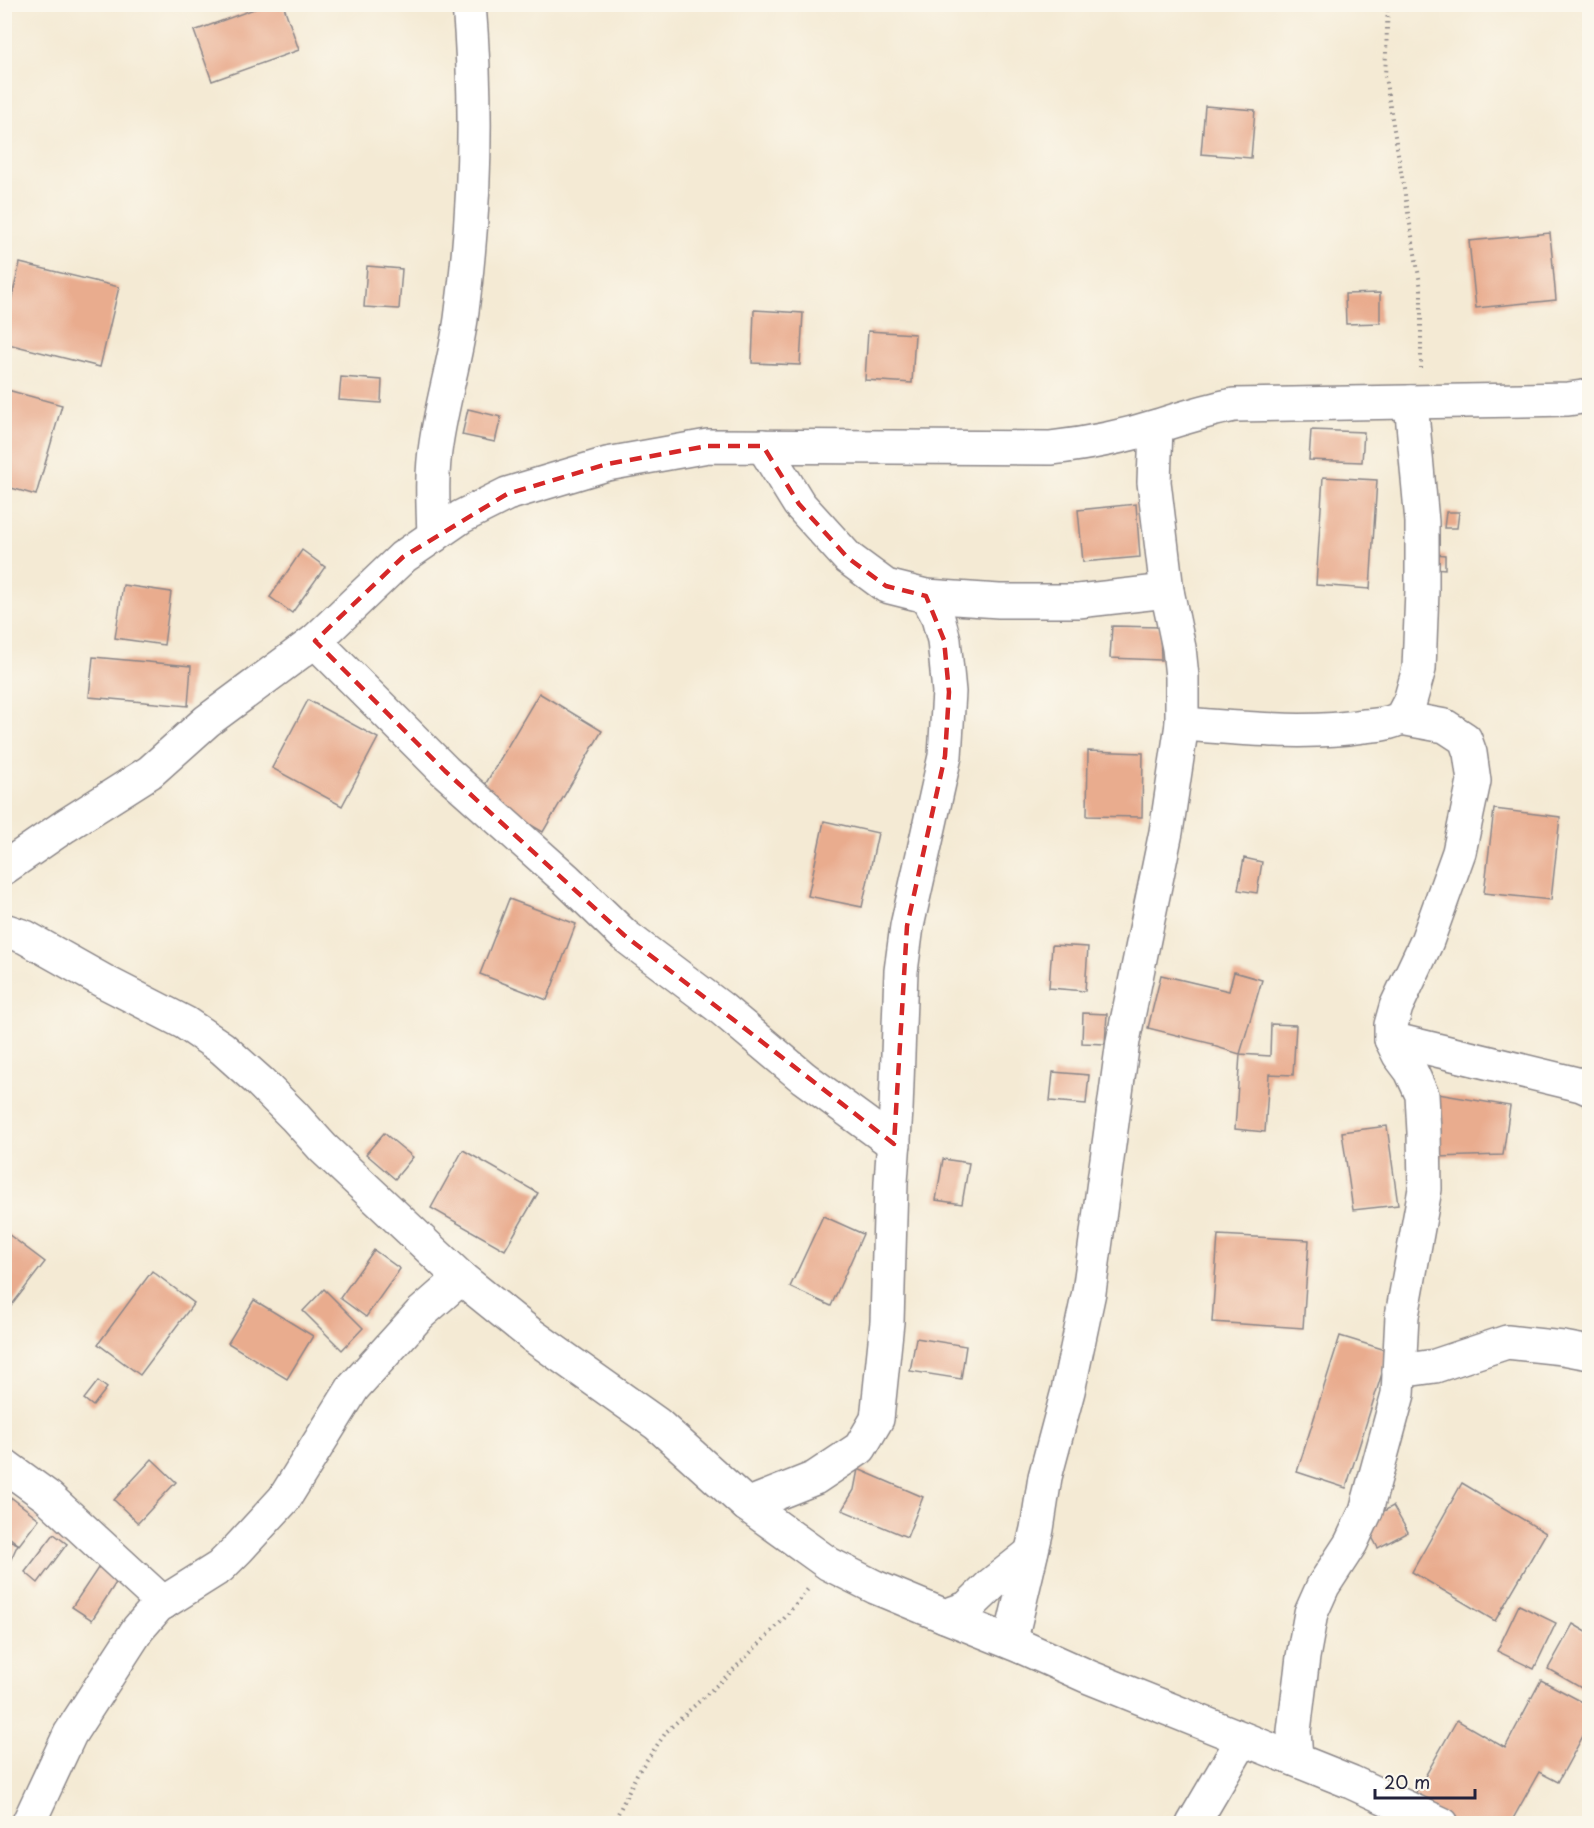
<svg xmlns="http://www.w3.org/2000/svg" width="1594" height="1828" font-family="'Playpen Sans',sans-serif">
	<rect width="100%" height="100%" fill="#fbf7ec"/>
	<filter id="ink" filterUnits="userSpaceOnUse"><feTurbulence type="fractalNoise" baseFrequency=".0167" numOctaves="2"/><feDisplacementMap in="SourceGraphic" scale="12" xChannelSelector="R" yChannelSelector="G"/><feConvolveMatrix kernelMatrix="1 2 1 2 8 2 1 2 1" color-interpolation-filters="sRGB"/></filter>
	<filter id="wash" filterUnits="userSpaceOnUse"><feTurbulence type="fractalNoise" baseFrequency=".008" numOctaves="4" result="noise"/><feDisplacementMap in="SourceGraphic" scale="24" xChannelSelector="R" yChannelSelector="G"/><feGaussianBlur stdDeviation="1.35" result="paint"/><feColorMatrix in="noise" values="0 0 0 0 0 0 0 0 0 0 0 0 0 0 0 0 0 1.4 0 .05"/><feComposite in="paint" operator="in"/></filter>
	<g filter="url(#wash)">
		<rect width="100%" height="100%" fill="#f4ead4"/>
		<g id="blocks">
			<g fill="#e9ac8e">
				<path d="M268,4H283L299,50L212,81L194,31Z"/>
				<path d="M1205,106L1255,110L1251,158L1201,154Z"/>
				<path d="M1550,233L1556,300L1476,308L1469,241Z"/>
				<path d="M20,263L119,287L100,367L4,343V330Z"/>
				<path d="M367,266L402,269L399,309L364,307Z"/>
				<path d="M1380,293V323L1346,324L1345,294Z"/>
				<path d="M754,310L803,313L800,365L752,363Z"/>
				<path d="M868,331L915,334L912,383L865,380Z"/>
				<path d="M341,377L382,380L381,403L339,400Z"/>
				<path d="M4,389L62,405L36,495L4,486Z"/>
				<path d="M468,409L501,417L495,442L462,435Z"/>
				<path d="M1311,430L1364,432L1362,462L1309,460Z"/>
				<path d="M1323,477L1377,480L1370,589L1316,585Z"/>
				<path d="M1136,504L1140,557L1083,562L1078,510Z"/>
				<path d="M1446,512H1459L1457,528H1444Z"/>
				<path d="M302,550L325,567L292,613L270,597Z"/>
				<path d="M1435,554L1445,555V569L1434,568Z"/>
				<path d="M123,585L171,592L164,645L115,638Z"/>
				<path d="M1112,626L1160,627L1161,660L1110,658Z"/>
				<path d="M93,657L191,666L188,706L89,697Z"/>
				<path d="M539,693L602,731L543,832L479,795Z"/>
				<path d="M308,700L378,738L342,806L272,768Z"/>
				<path d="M1088,751L1143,753L1142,817L1087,816Z"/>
				<path d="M1494,809L1560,817L1551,900L1484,893Z"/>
				<path d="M824,821L878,833L862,907L808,896Z"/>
				<path d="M1244,858L1262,862L1257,893L1238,890Z"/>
				<path d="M509,899L576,924L547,1000L480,974Z"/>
				<path d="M1052,945L1088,947L1085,991L1049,988Z"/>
				<path d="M1234,972L1262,980L1240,1054L1270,1056L1271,1024L1296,1025L1293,1075L1269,1074L1265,1132L1235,1129L1240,1054L1213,1046V1044L1148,1028L1161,975L1229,991Z"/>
				<path d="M1083,1013L1107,1014L1105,1044L1082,1043Z"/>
				<path d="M1053,1072L1089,1075L1086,1104L1050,1101Z"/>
				<path d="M1438,1094L1510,1106L1503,1155L1436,1157Z"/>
				<path d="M1387,1126L1398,1205L1353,1210L1342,1132Z"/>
				<path d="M384,1133L413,1157L395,1179L366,1154Z"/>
				<path d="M463,1150L538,1193L505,1250L431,1208Z"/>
				<path d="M943,1159L969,1163L962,1204L936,1200Z"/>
				<path d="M823,1216L863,1234L831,1306L790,1287Z"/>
				<path d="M4,1231L45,1262L4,1315Z"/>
				<path d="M1218,1235L1309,1240L1303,1328L1212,1322Z"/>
				<path d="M374,1250L400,1269L366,1317L340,1298Z"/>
				<path d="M152,1271L194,1303L140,1375L98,1344Z"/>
				<path d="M324,1289L363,1328L342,1350L303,1311Z"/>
				<path d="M254,1300L313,1336L287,1379L228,1343Z"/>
				<path d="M1340,1336L1389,1351L1346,1488L1297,1472Z"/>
				<path d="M916,1338L966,1346L961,1379L910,1371Z"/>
				<path d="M98,1381L107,1388L93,1406L84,1399Z"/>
				<path d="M152,1459L176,1482L138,1523L114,1500Z"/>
				<path d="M858,1469L923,1497L907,1537L842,1510L854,1490Z"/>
				<path d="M1462,1483L1546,1533L1495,1621L1412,1572Z"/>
				<path d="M12,1498L39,1519L19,1545L4,1533V1508Z"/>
				<path d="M1393,1506L1408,1532L1378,1548L1364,1522Z"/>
				<path d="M54,1534L67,1544L38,1583L25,1572Z"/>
				<path d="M4,1538L18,1544L4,1574Z"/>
				<path d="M100,1565L119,1578L92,1620L72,1607Z"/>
				<path d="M1519,1605L1556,1623L1534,1669L1497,1651Z"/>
				<path d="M1573,1624L1590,1634V1693L1548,1669Z"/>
				<path d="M1541,1680L1590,1706V1723L1558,1782L1539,1772L1510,1824H1398L1457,1720L1505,1748Z"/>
			</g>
		</g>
	</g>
	<g filter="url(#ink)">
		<use href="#blocks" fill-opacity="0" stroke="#8b8688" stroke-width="1.5"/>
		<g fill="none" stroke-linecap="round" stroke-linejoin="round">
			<g stroke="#8b8688" stroke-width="36">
				<g id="minor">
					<path d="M763,446L799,504L848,558L886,586L926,596L999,601H1078L1167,591"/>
					<path d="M434,536C433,505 431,475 436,444C442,402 455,361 461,319C475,215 478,110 469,4"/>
					<path d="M315,641L445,771L567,880L624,935L722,1009L804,1078L894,1144"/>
					<path d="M1182,724C1242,728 1305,735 1364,726C1377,725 1389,724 1401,718L1410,701L1419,669L1422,590V522L1411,402"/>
					<path d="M4,868L65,826L150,772L207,721L315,641L403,557L461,517L507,494L607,464L708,446L1051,448C1086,444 1123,437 1157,426C1183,418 1207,410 1234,405L1522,400L1568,399L1590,396"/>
					<path d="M4,930L25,937L105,982L185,1023L222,1048L260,1082L294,1116L323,1148L461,1278L533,1336L657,1424L747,1505L829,1564L875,1587L945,1616L1022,1647L1089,1677L1351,1782L1442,1824"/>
					<path d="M1391,1039L1581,1085L1590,1089"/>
					<path d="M1399,1371L1435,1366L1507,1342L1563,1348L1590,1353"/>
					<path d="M4,1465L48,1497L163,1603"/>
					<path d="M747,1505L815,1478L860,1448L877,1419L887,1322L891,1182L896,1110L901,971L907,926L945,756L949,692L944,640L938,618L926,596"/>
					<path d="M945,1616L967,1608L992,1584L1031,1553"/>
					<path d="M1022,1647L1011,1639L1037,1529L1045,1477L1068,1391L1089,1292L1123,1041L1166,832L1182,724V677L1179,648L1167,591L1154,482L1156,427"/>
					<path d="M1296,1759L1294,1731L1303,1657L1311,1613L1323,1586L1351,1543L1366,1511L1398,1394L1402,1316L1425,1189L1424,1132L1422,1095L1411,1071L1399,1055L1391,1039V1025L1396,1007L1427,941L1459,852L1474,781L1470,753L1465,739L1445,726L1401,718"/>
					<path d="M28,1824L70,1734L138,1629L158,1606L220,1567L238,1549L284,1499L353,1388L420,1314L461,1278"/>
					<path d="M1193,1824L1243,1739"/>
				</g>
			</g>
			<g stroke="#8b8688" stroke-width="4" stroke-dasharray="1.5 4.5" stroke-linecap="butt">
				<path d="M1388,4L1385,77L1421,289V368"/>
				<path d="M613,1824L637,1774L667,1731L731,1672L782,1621L808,1589"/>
			</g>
			<use href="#minor" stroke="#fff" stroke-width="33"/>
		</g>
	</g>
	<path fill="none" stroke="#d62828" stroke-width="4.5" stroke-dasharray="12 8" stroke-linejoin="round" d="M708,446H763L799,504L848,558L886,586L926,596L944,640L949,692L945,756L907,926L894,1144L624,935L445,771L315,641L403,557L507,494L607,464Z"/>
	<rect width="1594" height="1828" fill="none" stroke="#fbf7ec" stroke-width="24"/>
	<path d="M1375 1789v9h100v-9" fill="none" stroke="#22223b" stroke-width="3"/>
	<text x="1384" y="1789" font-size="18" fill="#22223b" stroke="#fbf7ec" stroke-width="4.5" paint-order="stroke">20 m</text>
</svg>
